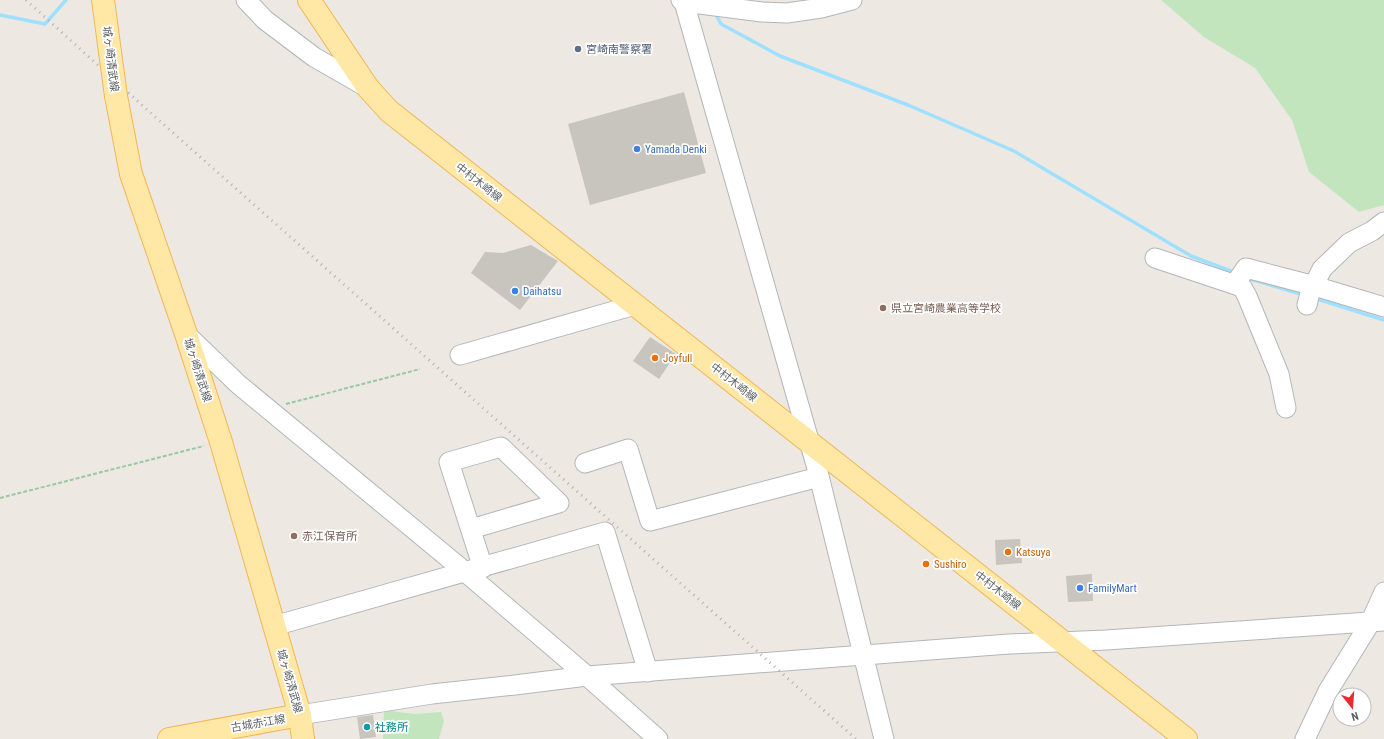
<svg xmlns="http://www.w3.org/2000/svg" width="1384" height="739" font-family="'Roboto Condensed','Noto Sans JP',sans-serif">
	<rect width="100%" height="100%" fill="#ede9e2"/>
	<g fill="#c2e5be">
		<path d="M1161,0H1384V205L1359,212L1309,172L1292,120L1255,68L1204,37Z"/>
		<path d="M384,710L414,714L441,712L444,721L439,739H383Z"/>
	</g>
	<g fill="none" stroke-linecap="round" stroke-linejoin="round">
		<g stroke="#a0e0ff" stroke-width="3.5">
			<path d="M715,13L721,24L780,56L908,105L1014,151L1191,256L1236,273"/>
			<path d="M0,15L45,24L66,0"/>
			<path d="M1247,278L1304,295"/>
			<path d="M1314,298L1384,320"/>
		</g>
	</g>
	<g fill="#c8c4be">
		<path d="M684,92L706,173L590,205L568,124Z"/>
		<path d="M531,245L558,261L520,310L471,273L485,252L503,253Z"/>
		<path d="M650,337L676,354L659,379L633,361Z"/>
		<path d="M1020,539L1022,563L996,565L995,540Z"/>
		<path d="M1092,574L1093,601L1068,602L1066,576Z"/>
		<path d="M373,715L376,737L360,739L357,717Z"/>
	</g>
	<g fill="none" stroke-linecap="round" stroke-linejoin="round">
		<g stroke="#b3b6b9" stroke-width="21">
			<g id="minor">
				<path d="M246,0L265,20L314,57L368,88"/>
				<path d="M681,0L684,2L762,12L787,13L821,8L852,0"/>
				<path d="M684,2L818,472L884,739"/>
				<path d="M1155,258L1242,287L1247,296L1279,374L1286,408"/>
				<path d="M1235,284L1246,268L1311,285L1384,307"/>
				<path d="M1307,305L1310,293L1322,269L1349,243L1372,231L1384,222"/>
				<path d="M186,334L238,384L457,565L587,676L658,739"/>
				<path d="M460,355L635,305"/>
				<path d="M585,463L628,449L650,521L819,477"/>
				<path d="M471,529L559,503L501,447L449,462L483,568"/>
				<path d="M274,626L605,532L648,672"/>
				<path d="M300,715L432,694L515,685L587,676L1009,644L1106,640L1384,621"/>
				<path d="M1305,739L1328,691L1370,623L1384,592"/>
			</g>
		</g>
		<g stroke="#f2b656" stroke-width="24">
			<g id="major">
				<path d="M103,0L110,52"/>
				<path d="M309,0L368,88L389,111L1186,739"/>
				<path d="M116,96L131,174L186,334L221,442L300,715L303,739"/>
				<path d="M169,739L300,715"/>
			</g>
		</g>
		<g stroke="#98c9a1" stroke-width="2" stroke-dasharray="4 2" stroke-linecap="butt">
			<path d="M286,404L420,369"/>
			<path d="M0,498L204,446"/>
		</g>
		<use href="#minor" stroke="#fff" stroke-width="19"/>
		<use href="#major" stroke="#ffe7a5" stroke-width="22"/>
		<path stroke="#b1b2b3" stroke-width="3" stroke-dasharray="1 5" stroke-linecap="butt" d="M26,0L153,115L856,739"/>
		<g stroke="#f2b656" stroke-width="24" stroke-linecap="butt">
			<path id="major-bridge" d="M110,52L116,96"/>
		</g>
		<use href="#major-bridge" stroke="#ffe7a5" stroke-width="22"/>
	</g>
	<circle fill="#5c6f8a" stroke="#fff" stroke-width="1.5" cx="578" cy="49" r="4"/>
	<g fill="#3f7fe0" stroke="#fff" stroke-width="1.5">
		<circle cx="637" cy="149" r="4"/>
		<circle cx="515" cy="291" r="4"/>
		<circle cx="1080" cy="588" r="4"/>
	</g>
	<g fill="#8d6e63" stroke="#fff" stroke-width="1.5">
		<circle cx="883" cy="308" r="4"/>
		<circle cx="294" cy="536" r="4"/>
	</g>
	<g fill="#e8710a" stroke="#fff" stroke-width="1.5">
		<circle cx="655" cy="358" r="4"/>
		<circle cx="1008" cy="552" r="4"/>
		<circle cx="926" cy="564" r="4"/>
	</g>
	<circle fill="#0f9aa8" stroke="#fff" stroke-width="1.5" cx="367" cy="727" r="4"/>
	<g text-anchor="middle" stroke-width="3.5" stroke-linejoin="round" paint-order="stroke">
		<g font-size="11" fill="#4e5e75" stroke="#fff" text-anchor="start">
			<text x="586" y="53">宮崎南警察署</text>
		</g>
		<g font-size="11" fill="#5a5f63" stroke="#fff">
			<text transform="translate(111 59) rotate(83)" y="4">城ヶ崎清武線</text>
			<text transform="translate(479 182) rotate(38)" y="4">中村木崎線</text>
			<text transform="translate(198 370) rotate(72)" y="4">城ヶ崎清武線</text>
			<text transform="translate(734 382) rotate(38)" y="4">中村木崎線</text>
			<text transform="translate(998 590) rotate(38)" y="4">中村木崎線</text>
			<text transform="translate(290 681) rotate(74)" y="4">城ヶ崎清武線</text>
			<text transform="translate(258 723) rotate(-10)" y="4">古城赤江線</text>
		</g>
		<g font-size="11" fill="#366cbe" stroke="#fff" text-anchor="start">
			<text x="645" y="153">Yamada Denki</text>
			<text x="523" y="295">Daihatsu</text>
			<text x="1088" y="592">FamilyMart</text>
		</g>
		<g font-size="11" fill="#785e54" stroke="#fff" text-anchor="start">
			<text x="891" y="312">県立宮崎農業高等学校</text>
			<text x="302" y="540">赤江保育所</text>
		</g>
		<g font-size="11" fill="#c56008" stroke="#fff" text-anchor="start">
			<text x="663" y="362">Joyfull</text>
			<text x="1016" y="556">Katsuya</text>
			<text x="934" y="568">Sushiro</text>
		</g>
		<g font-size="11" fill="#0d838f" stroke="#fff" text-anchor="start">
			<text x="375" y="731">社務所</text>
		</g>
	</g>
	<g transform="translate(1352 707) rotate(163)"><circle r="19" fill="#ffffff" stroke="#bdbfc1"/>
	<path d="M0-3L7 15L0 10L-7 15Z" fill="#ea2b31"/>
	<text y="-6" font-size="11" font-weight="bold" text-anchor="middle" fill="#5a5f63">N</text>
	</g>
</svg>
